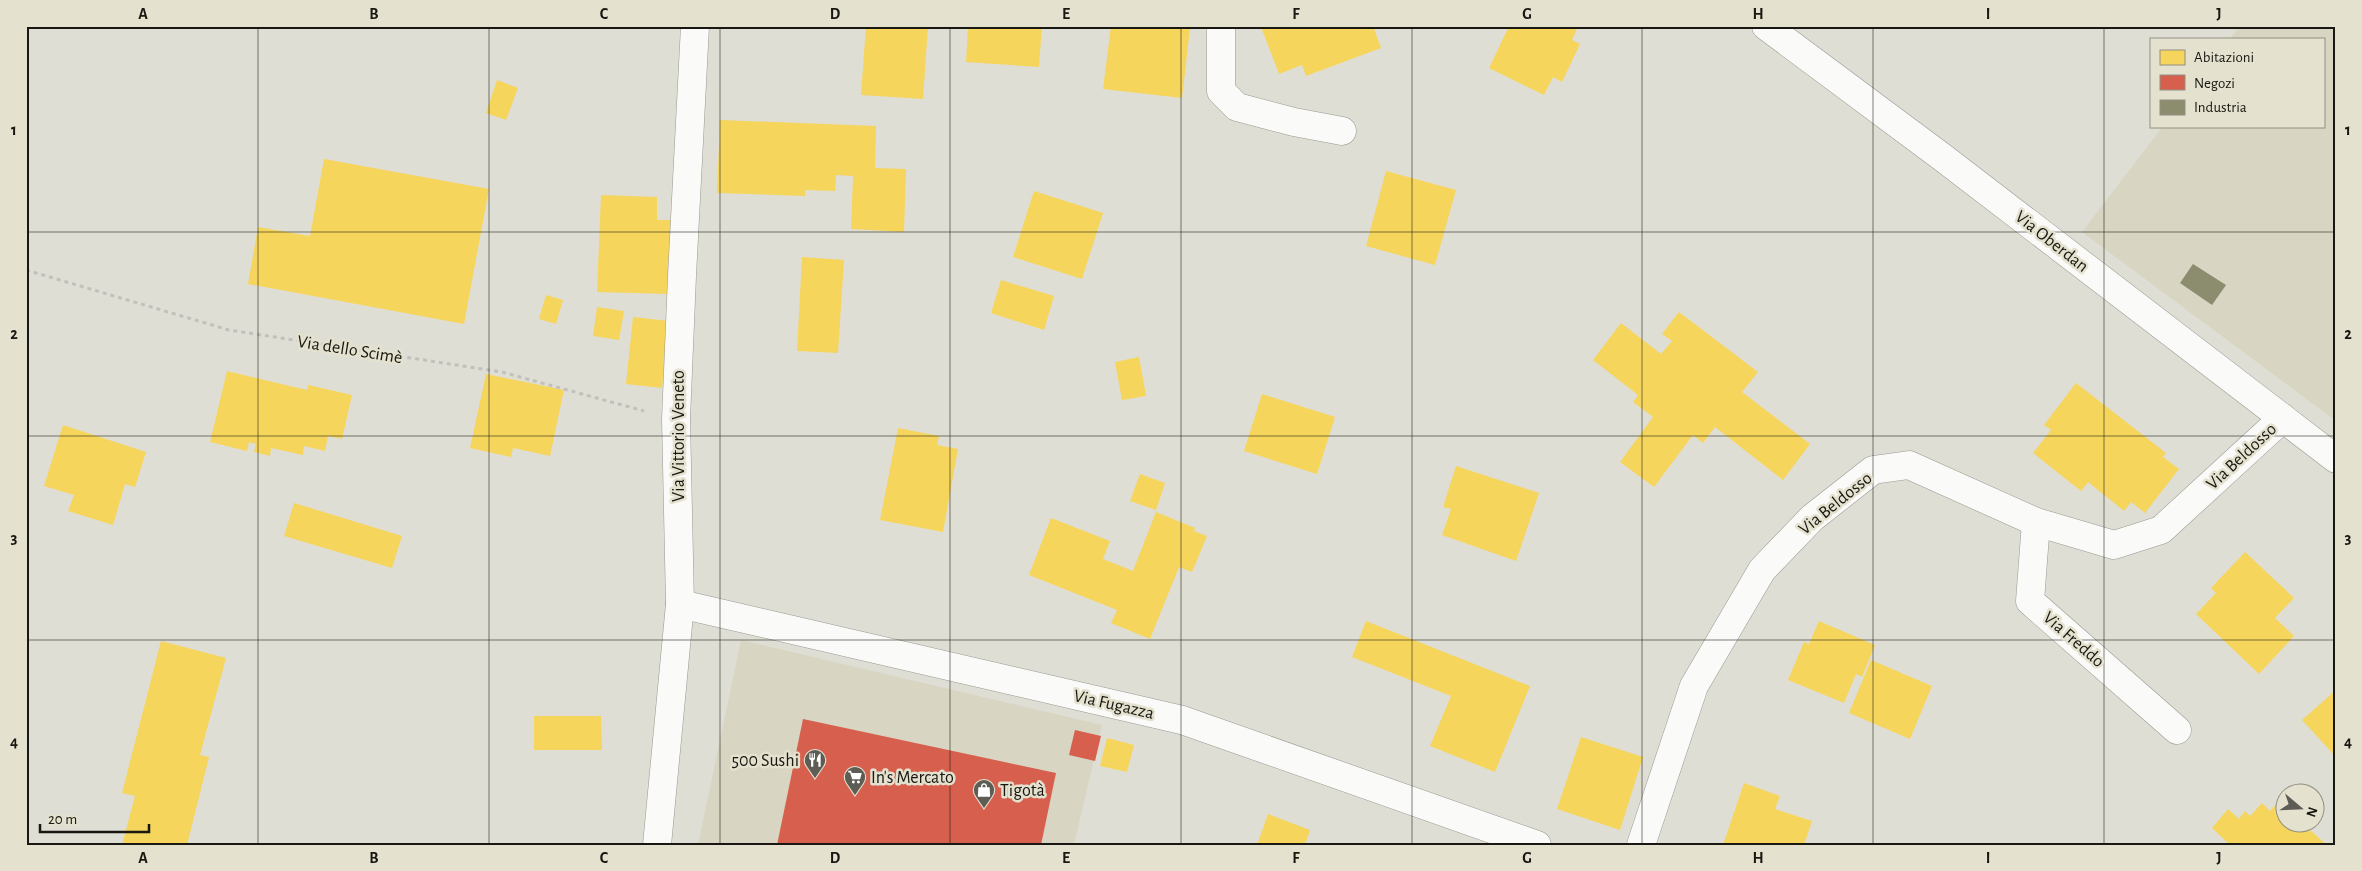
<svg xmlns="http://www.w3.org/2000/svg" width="2362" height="871" font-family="'Alegreya Sans',sans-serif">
	<rect width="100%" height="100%" fill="#dfded4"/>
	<g fill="#d8d5c3">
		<path d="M2239,26H2336V421L2082,232L2163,126H2323V39H2230Z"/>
		<path d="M741,640L1102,725L1074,845H698Z"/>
	</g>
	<g fill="#f6d55c">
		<path d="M866,26H928L923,99L861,95Z"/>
		<path d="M968,26H1042L1039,67L966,62Z"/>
		<path d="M1111,26L1190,28L1182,98L1103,89Z"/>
		<path d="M1373,26L1381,48L1306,76L1302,65L1279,74L1261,27Z"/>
		<path d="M1509,26H1578L1572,40L1580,44L1562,82L1553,77L1544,95L1489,68Z"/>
		<path d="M497,80L518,88L506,120L486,113Z"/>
		<path d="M720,120L876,126L875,168L906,169L904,232L851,229L853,176L836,175L835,191L805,190V196L717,193Z"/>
		<path d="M324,159L489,189L464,324L248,284L258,227L310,236Z"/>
		<path d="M1386,171L1456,190L1435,265L1366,246Z"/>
		<path d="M1034,191L1103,213L1082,279L1013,257Z"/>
		<path d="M601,195L657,197V220H671L668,294L597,292Z"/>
		<path d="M802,257L844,260L838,353L797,351Z"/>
		<path d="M1001,280L1054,296L1044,330L991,313Z"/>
		<path d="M546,295L563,300L556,324L539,319Z"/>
		<path d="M597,307L624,311L619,340L593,336Z"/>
		<path d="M1679,312L1758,372L1742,392L1810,444L1783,480L1715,427L1703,443L1693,435L1654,487L1620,462L1653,417L1633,402L1638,395L1593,360L1621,323L1661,354L1672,341L1662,334Z"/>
		<path d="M633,317L669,321L662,388L626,384Z"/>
		<path d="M1139,357L1146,396L1122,400L1115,362Z"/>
		<path d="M227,371L307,390L308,385L352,395L342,439L328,436L325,451L304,446L303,455L271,448L270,456L254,452L256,444L249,442L247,451L210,442Z"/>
		<path d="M486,374L564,390L550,456L513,448L511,457L470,448Z"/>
		<path d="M2076,383L2166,453L2163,457L2179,469L2145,513L2131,502L2124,511L2088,482L2081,491L2033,453L2051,430L2044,425Z"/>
		<path d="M1262,394L1335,417L1317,474L1244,451Z"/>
		<path d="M63,425L146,452L135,487L125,484L113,525L68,511L74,495L44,486Z"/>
		<path d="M898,428L939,436L937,445L958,449L943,532L880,520Z"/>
		<path d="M1456,466L1539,493L1516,561L1442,535L1451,509L1443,507Z"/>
		<path d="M1140,474L1165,483L1156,510L1130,501Z"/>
		<path d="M294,503L402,536L392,568L284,536Z"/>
		<path d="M1156,512L1195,528L1194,531L1207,536L1192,572L1179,567L1150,639L1111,623L1117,610L1029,575L1051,518L1110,541L1103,559L1133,571Z"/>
		<path d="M2245,552L2294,598L2275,618L2294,636L2259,674L2196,614L2216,593L2211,588Z"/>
		<path d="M1366,621L1530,686L1495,772L1430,746L1451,696L1352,657Z"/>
		<path d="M1819,621L1875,645L1862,677L1856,674L1844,703L1788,680L1804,642L1809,644Z"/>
		<path d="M161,641L226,658L200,755L209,757L187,845H122L135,796L122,793Z"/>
		<path d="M1871,660L1932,686L1910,739L1849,713Z"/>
		<path d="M2336,690V757L2302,720Z"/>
		<path d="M534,716H601L602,750H534Z"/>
		<path d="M1581,737L1643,757L1620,830L1557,809Z"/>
		<path d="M1107,738L1134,745L1127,772L1100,766Z"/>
		<path d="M1744,783L1780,796L1775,809L1812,821L1804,845H1723Z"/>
		<path d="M2279,801L2284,806V824H2303L2327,845H2230L2212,828L2228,809L2239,819L2245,811L2250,816L2262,803L2270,811Z"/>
		<path d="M1268,814L1310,830L1305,845H1257Z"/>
	</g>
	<g fill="#d6604d">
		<path d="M803,719L1056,773L1041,845H777Z"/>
		<path d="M1075,730L1101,736L1095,761L1069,755Z"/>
	</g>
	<path fill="#8c8c6e" d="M2193,264L2226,285L2212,305L2180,283Z"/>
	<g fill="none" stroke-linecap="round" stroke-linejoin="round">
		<g stroke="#999890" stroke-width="29">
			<g id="minor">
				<path d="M1221,26V91L1237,107L1294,122L1342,131"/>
				<path d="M1766,26L1942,157L2336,459"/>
				<path d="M2036,522L2030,601L2177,730"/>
				<path d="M680,604L1182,720L1537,845"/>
				<path d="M657,845L680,604L676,419L682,276L695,26"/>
				<path d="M1641,845L1694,686L1762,570L1812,518L1873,470L1909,465L2036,522L2114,545L2161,530L2283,418"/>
			</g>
		</g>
		<path stroke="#c1c0bd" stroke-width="3" stroke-dasharray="4 4" stroke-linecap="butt" d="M26,270L229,330L502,372L644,411"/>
		<use href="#minor" stroke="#fafaf9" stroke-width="28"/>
	</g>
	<path fill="none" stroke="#181711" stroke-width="1" stroke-opacity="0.55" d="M258,26V845M489,26V845M720,26V845M950,26V845M1181,26V845M1412,26V845M1642,26V845M1873,26V845M2104,26V845M26,232H2336M26,436H2336M26,640H2336"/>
	<defs>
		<g id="restaurant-pin" transform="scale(1.125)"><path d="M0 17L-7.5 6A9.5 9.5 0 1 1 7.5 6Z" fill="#5e5d55" stroke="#e4e1cf"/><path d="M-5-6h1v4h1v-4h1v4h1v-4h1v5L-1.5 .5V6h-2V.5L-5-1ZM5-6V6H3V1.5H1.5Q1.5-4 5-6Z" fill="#fff"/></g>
		<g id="supermarket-pin" transform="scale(1.125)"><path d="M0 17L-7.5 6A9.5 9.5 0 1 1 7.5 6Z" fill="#5e5d55" stroke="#e4e1cf"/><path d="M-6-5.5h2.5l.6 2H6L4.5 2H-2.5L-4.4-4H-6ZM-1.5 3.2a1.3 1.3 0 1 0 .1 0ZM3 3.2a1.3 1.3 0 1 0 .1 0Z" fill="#fff"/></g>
		<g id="shop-pin" transform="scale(1.125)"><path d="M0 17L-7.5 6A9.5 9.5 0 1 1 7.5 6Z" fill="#5e5d55" stroke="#e4e1cf"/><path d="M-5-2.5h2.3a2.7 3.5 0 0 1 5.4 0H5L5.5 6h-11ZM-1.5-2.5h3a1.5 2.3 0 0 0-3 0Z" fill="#fff"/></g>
	</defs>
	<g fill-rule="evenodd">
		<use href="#restaurant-pin" x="815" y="760"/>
		<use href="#supermarket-pin" x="855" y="777"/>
		<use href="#shop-pin" x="984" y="790"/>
	</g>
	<g text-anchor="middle" stroke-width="5" stroke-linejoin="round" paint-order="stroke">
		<g font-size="18" fill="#181711" stroke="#e4e1cf">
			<text transform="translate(2052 241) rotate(38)" y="6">Via Oberdan</text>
			<text transform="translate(350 349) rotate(9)" y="6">Via dello Scimè</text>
			<text transform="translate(678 436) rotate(-90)" y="6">Via Vittorio Veneto</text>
			<text transform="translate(2241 456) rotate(-43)" y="6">Via Beldosso</text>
			<text transform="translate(1835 503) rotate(-39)" y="6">Via Beldosso</text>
			<text transform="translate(2074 639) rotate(41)" y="6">Via Freddo</text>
			<text transform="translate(1114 704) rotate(13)" y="6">Via Fugazza</text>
		</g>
		<g font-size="18" fill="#181711" stroke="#e4e1cf" text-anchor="start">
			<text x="799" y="766" text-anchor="end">500 Sushi</text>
			<text x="871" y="783">In's Mercato</text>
			<text x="1000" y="796">Tigotà</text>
		</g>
	</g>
	<rect width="2362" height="871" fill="none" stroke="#e4e1cf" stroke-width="55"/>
	<rect x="2150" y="38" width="175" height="90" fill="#e4e1cf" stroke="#929083"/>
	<rect x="2160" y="50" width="25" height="15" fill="#f6d55c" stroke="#929083"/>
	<text x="2194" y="62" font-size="15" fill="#181711">Abitazioni</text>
	<rect x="2160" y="75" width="25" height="15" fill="#d6604d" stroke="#929083"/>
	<text x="2194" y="88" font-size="15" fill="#181711">Negozi</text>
	<rect x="2160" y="100" width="25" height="15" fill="#8c8c6e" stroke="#929083"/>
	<text x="2194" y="112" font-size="15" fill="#181711">Industria</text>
	<g transform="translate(2300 808) rotate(109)"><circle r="24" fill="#e4e1cf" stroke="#929083"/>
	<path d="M0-4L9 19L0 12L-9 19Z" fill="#5e5d55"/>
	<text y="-8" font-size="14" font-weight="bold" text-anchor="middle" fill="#181711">N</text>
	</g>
	<path d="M40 824v8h109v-8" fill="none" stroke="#181711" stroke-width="2.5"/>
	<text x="48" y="824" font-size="15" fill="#181711" stroke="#e4e1cf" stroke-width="4" paint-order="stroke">20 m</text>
	<rect x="28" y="28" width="2306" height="816" fill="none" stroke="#181711" stroke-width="2"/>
	<g font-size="16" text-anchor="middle" font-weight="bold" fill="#181711">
		<text x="143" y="19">A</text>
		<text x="374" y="19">B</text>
		<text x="604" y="19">C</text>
		<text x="835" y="19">D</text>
		<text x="1066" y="19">E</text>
		<text x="1296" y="19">F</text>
		<text x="1527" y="19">G</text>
		<text x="1758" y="19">H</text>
		<text x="1988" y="19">I</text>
		<text x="2219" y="19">J</text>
		<text x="14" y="135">1</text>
		<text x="2348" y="135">1</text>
		<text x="14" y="339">2</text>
		<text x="2348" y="339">2</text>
		<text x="14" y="543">3</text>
		<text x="2348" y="543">3</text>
		<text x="14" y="747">4</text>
		<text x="2348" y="747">4</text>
		<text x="143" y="863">A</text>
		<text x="374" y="863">B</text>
		<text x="604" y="863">C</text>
		<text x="835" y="863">D</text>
		<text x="1066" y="863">E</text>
		<text x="1296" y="863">F</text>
		<text x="1527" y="863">G</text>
		<text x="1758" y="863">H</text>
		<text x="1988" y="863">I</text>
		<text x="2219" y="863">J</text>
	</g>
</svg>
